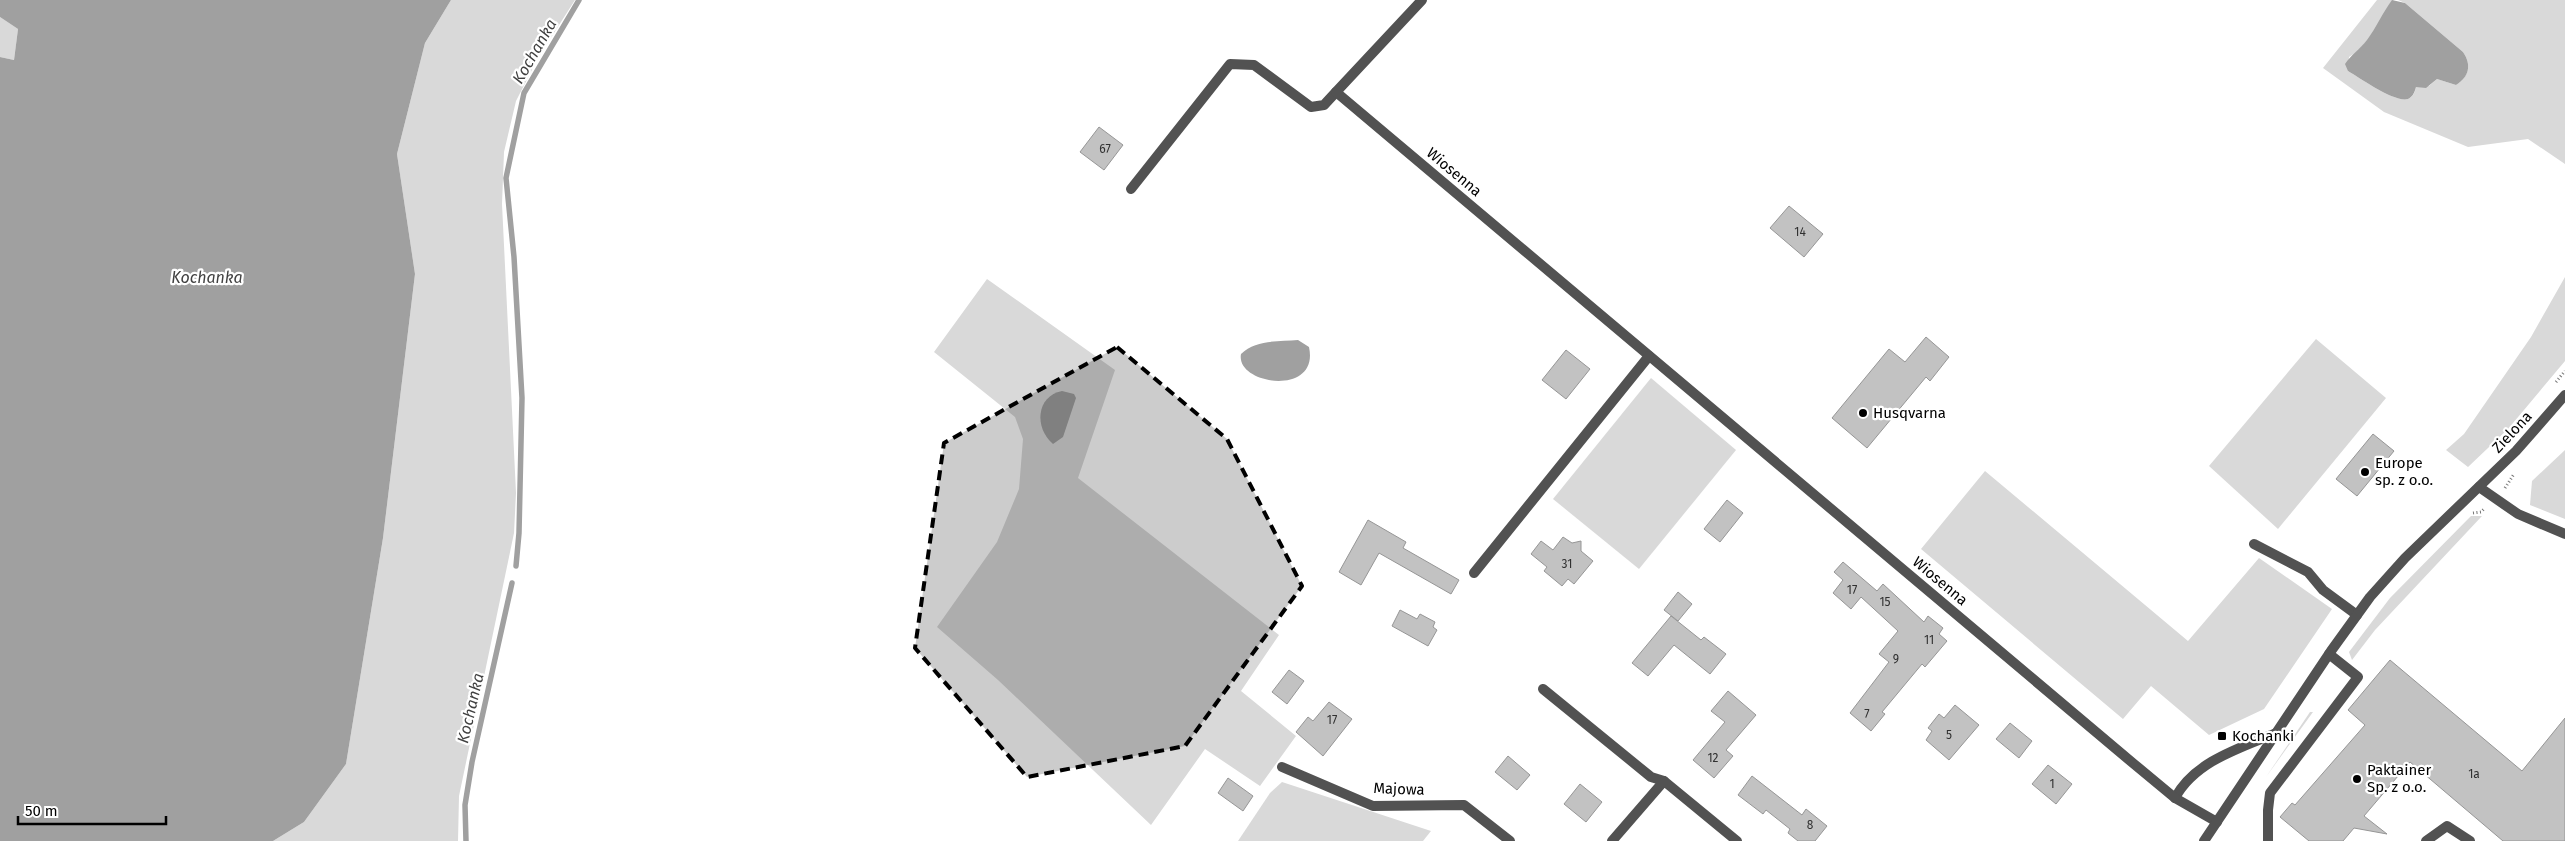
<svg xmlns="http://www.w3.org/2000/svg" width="2565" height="841" font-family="'Fira Sans',sans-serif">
	<rect width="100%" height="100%" fill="#fff"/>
	<g fill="#d9d9d9">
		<path d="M451,0H575L538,58L516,101L504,152L502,204L516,493L514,533L459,796L458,841H273L304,822L346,764L383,538L415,274L397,154L425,43Z"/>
		<path d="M2377,0H2394C2388,4 2388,8 2385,13C2377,29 2364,48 2349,57L2348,71C2360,78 2395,103 2408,99C2413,97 2415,92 2416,87L2429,86L2437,79L2456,85C2469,76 2472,65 2463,52L2405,3L2398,0H2565V164L2528,139L2468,147L2384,112L2323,68Z"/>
		<path d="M0,17L18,29L14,60L0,57Z"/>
		<path d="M2565,277V361L2508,429L2468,467L2446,450L2464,434L2531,337Z"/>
		<path d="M987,279L1115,370L1078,478L1279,635L1241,691L1296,736L1260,786L1205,749L1151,825L998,680L937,627L997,542L1019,489L1023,439L1015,417L934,352Z"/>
		<path d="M2316,339L2386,398L2278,529L2209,466Z"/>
		<path d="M1651,378L1736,450L1639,569L1553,499Z"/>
		<path d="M2565,450V519L2530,505L2532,481Z"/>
		<path d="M1985,471L2188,641L2259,558L2332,609L2264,709L2209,735L2151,686L2123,719L1921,549Z"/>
		<path d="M2471,516H2482L2375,630L2352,660L2349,652L2390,598Z"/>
		<path d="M2310,712H2313L2266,777Z"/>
		<path d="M1282,782L1431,831L1423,841H1238L1270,793Z"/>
	</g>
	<g fill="#a0a0a0">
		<path d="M0,0H451L425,43L397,154L415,274L383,538L346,764L304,822L273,841H0V57L14,60L18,29L0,17Z"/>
		<path d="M2392,0L2405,3L2463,52C2472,65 2469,77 2456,85L2437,79L2426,88L2416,87C2415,91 2413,97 2408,99C2395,103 2360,78 2348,71L2345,64C2351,55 2360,49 2367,40C2376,28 2383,12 2392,0Z"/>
		<path d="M1298,340L1309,347C1320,397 1235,385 1241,354C1256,339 1279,342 1298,340Z"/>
		<path d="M1062,391L1074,394L1076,398L1063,437L1053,444C1034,428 1036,396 1062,391Z"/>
	</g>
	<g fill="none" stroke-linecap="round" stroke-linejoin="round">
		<g stroke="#a0a0a0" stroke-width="5.5">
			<path d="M516,566L519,533L522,398L514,257L506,178L524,93L579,0"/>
			<path d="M466,841L465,805L472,762L512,583"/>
		</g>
	</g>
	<g fill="#c2c2c2" stroke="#969696">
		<path d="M1099,127L1123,145L1104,170L1080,152Z"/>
		<path d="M1789,206L1823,234L1804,257L1770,228Z"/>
		<path d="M1926,337L1949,357L1930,381L1926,377L1867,448L1832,418L1889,349L1905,362Z"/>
		<path d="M1566,350L1590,369L1566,399L1542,380Z"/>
		<path d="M2373,434L2394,451L2357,496L2336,479Z"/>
		<path d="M1727,500L1743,513L1720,542L1704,529Z"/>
		<path d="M1368,520L1406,542L1403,548L1459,580L1451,594L1379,553L1361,585L1339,572Z"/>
		<path d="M1563,537L1572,543L1581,541V551L1593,561L1574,584L1568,579L1562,586L1544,571L1547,567L1531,554L1541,541L1553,550Z"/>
		<path d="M1843,562L1877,591L1883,584L1924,622L1928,616L1943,628L1939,634L1947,641L1925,667L1922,664L1882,712L1885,714L1871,731L1850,713L1889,662L1879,654L1898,631L1861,597L1851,609L1833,593L1843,580L1834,572Z"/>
		<path d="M1678,592L1692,604L1678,621L1664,610Z"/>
		<path d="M1400,610L1417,619L1420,614L1435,622L1433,627L1437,630L1428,646L1392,626Z"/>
		<path d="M1671,616L1701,640L1704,637L1726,654L1710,674L1674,645L1648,676L1632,663Z"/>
		<path d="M2390,660L2522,771L2565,718V841H2503L2410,762L2364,816L2387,834L2354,828L2343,841H2309L2280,817L2292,803L2295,805L2365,725L2348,710Z"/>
		<path d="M1289,670L1304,681L1287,704L1272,692Z"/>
		<path d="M1728,691L1756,715L1726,750L1733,756L1714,778L1693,760L1725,722L1711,711Z"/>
		<path d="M1329,702L1352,719L1323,756L1296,732L1308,717L1313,721Z"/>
		<path d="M1955,705L1979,725L1949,760L1926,740L1932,731L1928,728L1939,714L1944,718Z"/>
		<path d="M2010,723L2032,741L2019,758L1996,739Z"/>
		<path d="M1508,756L1530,775L1517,790L1495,772Z"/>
		<path d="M2048,765L2072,784L2056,804L2032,784Z"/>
		<path d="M1752,776L1802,815L1806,809L1827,826L1815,841H1798L1788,833L1790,829L1766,810L1763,814L1738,795Z"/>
		<path d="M1228,778L1253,796L1243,811L1218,793Z"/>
		<path d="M1580,784L1602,802L1586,822L1564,804Z"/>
	</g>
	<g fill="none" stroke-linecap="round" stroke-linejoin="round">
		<g stroke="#747474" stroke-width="3" stroke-dasharray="1 2.5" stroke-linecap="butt">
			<path d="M2556,382L2565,371"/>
			<path d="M2505,488L2514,474"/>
			<path d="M2473,513L2481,512L2485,508"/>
		</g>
		<g stroke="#525252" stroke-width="10">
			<path d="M1131,189L1230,64L1254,65L1311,107L1324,105L1336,92"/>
			<path d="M2254,544L2308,572L2323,590L2357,615"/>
			<path d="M1543,689L1651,777L1664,781"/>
			<path d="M2175,798C2195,761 2240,748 2276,733"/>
			<path d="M2268,841V810L2270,793L2358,677L2329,654"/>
			<path d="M2426,841L2447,826L2470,841"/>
		</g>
		<g stroke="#525252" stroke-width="10">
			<path d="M1422,0L1336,92L2134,764L2175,798L2217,822"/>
			<path d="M2479,487L2518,514L2565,534"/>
			<path d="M1474,573L1649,356"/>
			<path d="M1282,767L1373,806L1464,805L1510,841"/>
			<path d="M1612,841L1664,781L1737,841"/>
			<path d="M2204,841L2331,651L2370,597L2405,558L2516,451L2565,395"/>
		</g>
	</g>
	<path fill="#000" fill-opacity="0.2" stroke="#000" stroke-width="4" stroke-dasharray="10 6" stroke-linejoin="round" d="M1117,347L1227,439L1302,586L1185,746L1027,777L915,648L944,443Z"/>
	<g fill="#000" stroke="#fff" stroke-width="2">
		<circle cx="1863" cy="413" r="5"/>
		<circle cx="2365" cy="472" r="5"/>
		<rect x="2217" y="731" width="10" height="10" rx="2.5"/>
		<circle cx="2357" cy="779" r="5"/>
	</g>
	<g text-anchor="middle" stroke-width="4.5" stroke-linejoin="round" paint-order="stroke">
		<g font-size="12" fill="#303030">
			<text x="1105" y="153">67</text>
			<text x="1800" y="236">14</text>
			<text x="1567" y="568">31</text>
			<text x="1852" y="594">17</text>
			<text x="1885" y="606">15</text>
			<text x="1929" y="644">11</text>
			<text x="1896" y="663">9</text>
			<text x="1867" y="718">7</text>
			<text x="1332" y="724">17</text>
			<text x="1949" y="739">5</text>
			<text x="1713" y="762">12</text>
			<text x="2474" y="778">1a</text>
			<text x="2052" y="788">1</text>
			<text x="1810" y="829">8</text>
		</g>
		<g font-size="15" fill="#000" stroke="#fff">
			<text transform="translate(1454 172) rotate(40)" y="5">Wiosenna</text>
			<text transform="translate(2512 432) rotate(-47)" y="5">Zielona</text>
			<text transform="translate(1940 581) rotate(40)" y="5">Wiosenna</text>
			<text transform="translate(1399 789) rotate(2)" y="5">Majowa</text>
		</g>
		<g font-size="15" fill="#000" stroke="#fff" text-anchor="start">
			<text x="1873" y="418">Husqvarna</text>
			<text x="2375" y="468">Europe<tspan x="2375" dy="17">sp. z o.o.</tspan></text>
			<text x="2232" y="741">Kochanki</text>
			<text x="2367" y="775">Paktainer<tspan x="2367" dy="17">Sp. z o.o.</tspan></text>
		</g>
		<g font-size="16" font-style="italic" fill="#414141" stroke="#fff">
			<text transform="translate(534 51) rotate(-60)" y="6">Kochanka</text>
			<text x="207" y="283">Kochanka</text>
			<text transform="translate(470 708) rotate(-77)" y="6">Kochanka</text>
		</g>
	</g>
	<path d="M18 816v8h148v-8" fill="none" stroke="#000000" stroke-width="2.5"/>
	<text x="25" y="816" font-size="15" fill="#000000" stroke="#ffffff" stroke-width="4" paint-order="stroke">50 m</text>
</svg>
